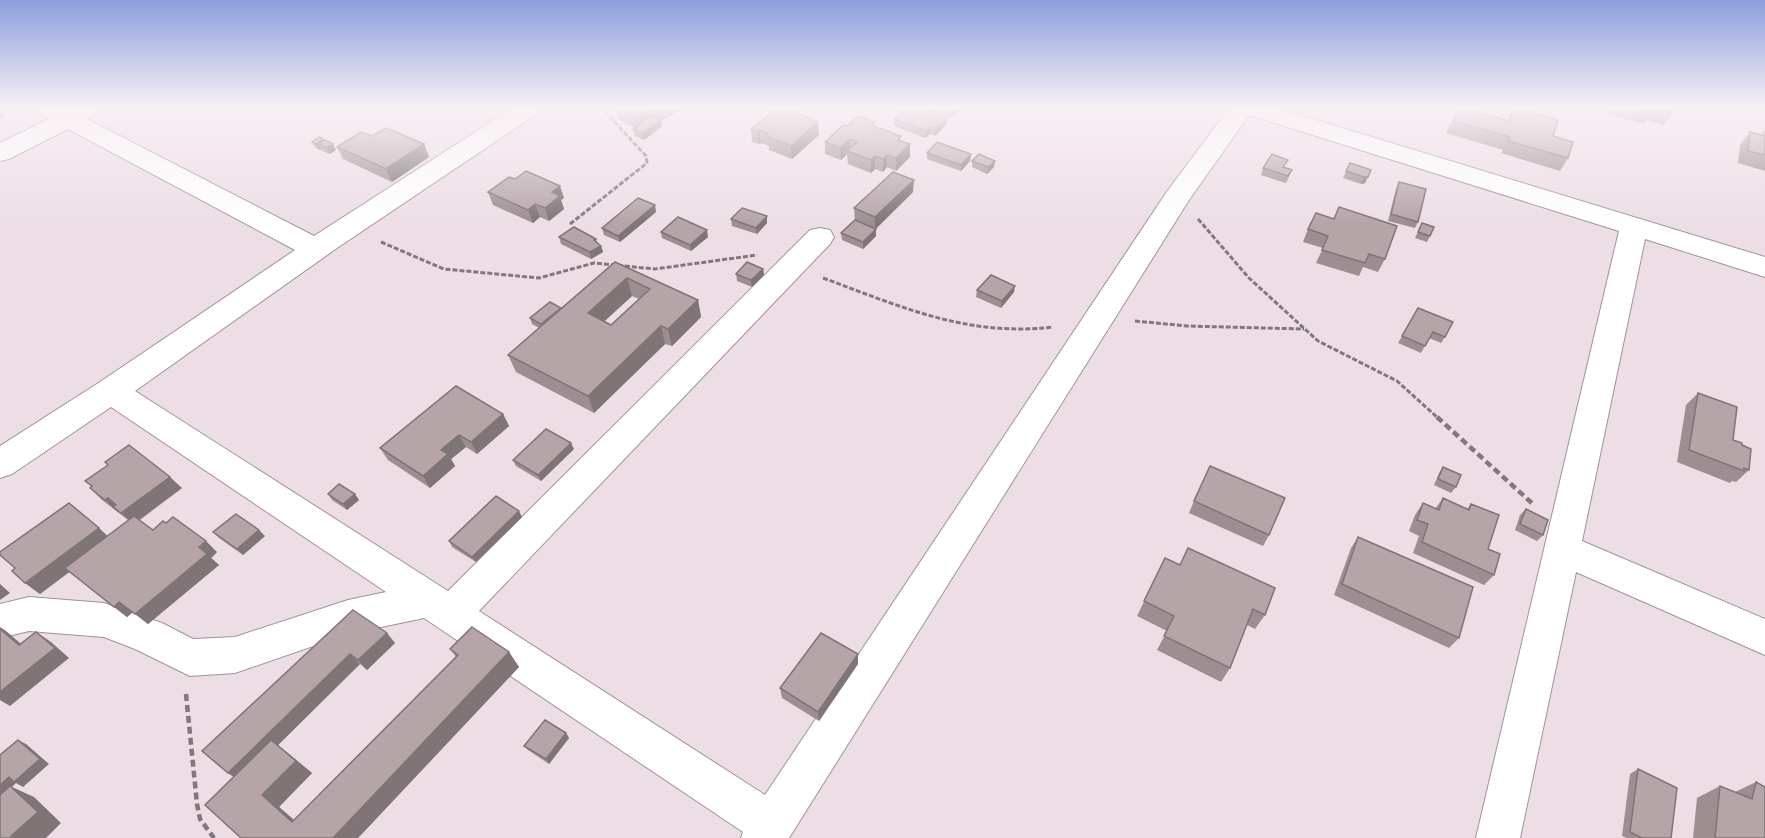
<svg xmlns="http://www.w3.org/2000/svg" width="1765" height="838" font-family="'Roboto Condensed',sans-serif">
	<rect width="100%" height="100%" fill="#eddee6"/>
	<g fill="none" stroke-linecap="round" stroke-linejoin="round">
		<g stroke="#9f929a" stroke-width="2">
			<path id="minor" d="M31,106H61L68,109L76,106H106L103,111L87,119L314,236L516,106H544L541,111L337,248L135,391L448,591L810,230L820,228L830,230L834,237L830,244L479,611L765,795L1168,190L1231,106H1270L1765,257V277L1645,239L1582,541L1765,619V655L1576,572L1520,838H1476L1619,231L1249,115L1189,200L789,838H741L743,832L424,618L348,634L235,673L190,676L135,649L104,637L29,631L0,638V604L29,597L104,603L162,623L193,639L235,637L348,600L386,592L111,407L12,474L0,478V446L100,382L295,250L68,129L9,159L0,161V143L49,119L34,111Z"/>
		</g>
		<g stroke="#81777c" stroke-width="3" stroke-dasharray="5 2" stroke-linecap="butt">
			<path d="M1198,219L1249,278L1318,341L1397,381L1438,418"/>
			<path d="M570,224L647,163L646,156L600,106"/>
			<path d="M381,242L444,269L539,278L594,263L655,269L757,255"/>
			<path d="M823,278C902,307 967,337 1053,327"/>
			<path d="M1135,321L1187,326L1304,329"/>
		</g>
		<g stroke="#81777c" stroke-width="4.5" stroke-dasharray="7 4" stroke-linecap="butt">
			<path d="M1437,417L1534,505"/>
			<path d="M186,694L197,804L200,819L214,838"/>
		</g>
		<use href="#minor" fill="#fff" fill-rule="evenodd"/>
	</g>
	<g fill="#9c8e91" fill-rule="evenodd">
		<path d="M615,106H688L661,121L662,126L644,140L635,136L633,129L635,128L618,119Z"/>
		<path d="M839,106H867L860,113Z"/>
		<path d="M926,106H964L951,118L933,112V113L947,118L946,125L935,136L930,134L925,138L894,126V119L926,107Z"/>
		<path d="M1572,106H1584L1582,108Z"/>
		<path d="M1608,106H1673V112L1664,125L1646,120L1644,124L1607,114Z"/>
		<path d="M1459,107L1507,120L1514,107L1553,136L1568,158L1560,171L1501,153L1503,150L1446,133Z"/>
		<path d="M800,115L818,122L819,135L792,159L769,150V146L761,143L759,144L752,142L751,129Z"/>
		<path d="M847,126H875L910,157L896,171L887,167L883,172L875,169L871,173L848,164L847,154L841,160L825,154V142Z"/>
		<path d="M1765,130V171L1738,163L1740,145L1750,132L1761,135Z"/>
		<path d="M372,136L424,144L429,157L392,182L343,159L337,147Z"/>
		<path d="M324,141L336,150L330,154L322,151L321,149L320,150L316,148L312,142Z"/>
		<path d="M927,153L971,154L970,161L961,171L927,159Z"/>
		<path d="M972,161H995L994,167L987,174L972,167Z"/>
		<path d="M1350,163L1371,170L1365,183L1361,184L1343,178Z"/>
		<path d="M1263,168H1285L1292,170L1286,183L1261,175Z"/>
		<path d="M1399,182L1418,222L1415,228L1388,221L1396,189Z"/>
		<path d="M488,192L564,198L561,200L564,209L549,221L540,217L533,223L493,205Z"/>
		<path d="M913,192L876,229V236L863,249L842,240L841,233L855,220L854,208Z"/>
		<path d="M1339,207L1385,259L1378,272L1363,267L1359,276L1316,263L1323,248L1303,242L1308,229L1334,219Z"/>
		<path d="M656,212L620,242L604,235L602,228Z"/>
		<path d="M767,216V223L757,234L732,226L731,219Z"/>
		<path d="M1422,223L1430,236L1427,242L1415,238Z"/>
		<path d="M661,232L708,237L691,251L662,238Z"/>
		<path d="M559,237L596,239L597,242L601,246L603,252L591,259L561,244Z"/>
		<path d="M615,262L698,300L701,317L672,346L665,344L594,413L516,372L508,355L539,328L532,324L530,318L561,308ZM632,296L639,299L611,325L604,321Z"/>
		<path d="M763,269L764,275L752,287L737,281L736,274Z"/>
		<path d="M977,290L1014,292L1001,308L976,297Z"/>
		<path d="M1418,308L1445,337L1441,343L1429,338L1421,353L1398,343Z"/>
		<path d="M1698,393L1733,440L1749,470L1736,482L1732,481L1730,483L1677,462L1686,405Z"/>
		<path d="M503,414L509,426L477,454L466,447L451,459L455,466L430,488L388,460L380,448Z"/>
		<path d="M574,449L541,481L516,466L513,460Z"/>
		<path d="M1443,467L1456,487L1451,493L1434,485L1439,473Z"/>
		<path d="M85,481L182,488L140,520L153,530L217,552L211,558L219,565L148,624L133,612L127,617L69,572L40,594L25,583L108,536L128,520L102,500L90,488L92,487Z"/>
		<path d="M328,494H355L359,500L347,510L332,500Z"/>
		<path d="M1443,498L1467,509L1471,504L1488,549L1494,575L1484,585L1413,553L1419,536L1409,531L1415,515L1423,503L1435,509Z"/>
		<path d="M1194,501L1269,535L1263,546L1189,513Z"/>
		<path d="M1526,509L1543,535L1537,541L1515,530L1520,515Z"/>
		<path d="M522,517L476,562L452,547L449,541Z"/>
		<path d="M213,532L265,536L243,555L219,538Z"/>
		<path d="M1358,537L1459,638L1449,648L1334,595L1351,548Z"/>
		<path d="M1165,558L1265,615L1255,629L1247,625L1230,668L1221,682L1157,650L1167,631L1137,616Z"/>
		<path d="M353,610L395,643L367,670L360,664L278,745L312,773L279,807L294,820L456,657L450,649L509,652L519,667L358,838H241L234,777L228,773Z"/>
		<path d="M858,664L819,721L782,698L780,688Z"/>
		<path d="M566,733L569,738L549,764L528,750L524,746Z"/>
		<path d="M1638,769L1671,838H1627L1622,836L1630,774Z"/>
		<path d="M1756,782L1765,838H1693L1697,798L1720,786L1735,792Z"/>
	</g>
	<g fill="#7f7476">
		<path d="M664,106H688L661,121L662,126L644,140L643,133L657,123L654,111Z"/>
		<path d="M860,106H867L860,113Z"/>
		<path d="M952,106H964L951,118Z"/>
		<path d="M650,109L652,122L638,130L636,117Z"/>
		<path d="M0,110L5,116L0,119Z"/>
		<path d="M947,118L946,125L935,136V129Z"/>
		<path d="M818,122L819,135L792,159L791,146Z"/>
		<path d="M930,127V134L925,138L926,131Z"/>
		<path d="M759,130L761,143L759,144L757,132Z"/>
		<path d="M323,139L327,146L319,144L321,149L320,150L316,144Z"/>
		<path d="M850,139V152L847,151V154L841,160L840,148Z"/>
		<path d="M333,144L336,150L330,154L326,148Z"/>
		<path d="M424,144L429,157L392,182L386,169Z"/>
		<path d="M910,144V157L896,171V158Z"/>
		<path d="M971,154L970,161L961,171V165Z"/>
		<path d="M887,155V167L883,172V159Z"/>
		<path d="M875,156V169L871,173V160Z"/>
		<path d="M995,161L994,167L987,174L988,167Z"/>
		<path d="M1371,170L1365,183L1361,184L1364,177Z"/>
		<path d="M914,180L913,192L875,229V217Z"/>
		<path d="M560,186L564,198L561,200L564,209L549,221L545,208L552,192Z"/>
		<path d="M535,204L540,217L533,223L528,210Z"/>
		<path d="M655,205L656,212L620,242L618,236Z"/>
		<path d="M767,216V223L757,234L756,228Z"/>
		<path d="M876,229V236L863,249V242Z"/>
		<path d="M707,230L708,237L691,251L690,245Z"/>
		<path d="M601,246L603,252L591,259L590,252Z"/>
		<path d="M763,269L764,275L752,287L751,280Z"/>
		<path d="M627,278L632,296L594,331L588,313Z"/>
		<path d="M1015,286L1014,292L1001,308L1002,301Z"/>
		<path d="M698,300L701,317L672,346L668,329Z"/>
		<path d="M661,326L665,344L594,413L588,396Z"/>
		<path d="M503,414L509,426L477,454L471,442Z"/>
		<path d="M459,435L466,447L451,459L455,466L430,488L423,476L441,450Z"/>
		<path d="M571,443L574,449L541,481L538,475Z"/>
		<path d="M170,477L182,488L133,524L121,513Z"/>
		<path d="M355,494L359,500L347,510L343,504Z"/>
		<path d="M108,498L120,510L113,507L118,512L105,500Z"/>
		<path d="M519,511L522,517L476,562L472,557Z"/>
		<path d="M99,528L112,540L40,594L25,583Z"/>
		<path d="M259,530L265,536L243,555L237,549Z"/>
		<path d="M206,541L217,552L211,558L219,565L148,624L135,614Z"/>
		<path d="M0,584L10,593L0,600Z"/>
		<path d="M119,602L133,612L127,617L114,607Z"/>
		<path d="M0,627L6,631L34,655L19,645L0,629Z"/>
		<path d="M36,632L51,642L69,658L10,706L0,700V692Z"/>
		<path d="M387,633L395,643L367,670L358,660Z"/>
		<path d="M509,652L519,667L358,838H333Z"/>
		<path d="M350,654L360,664L278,745L312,773L279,807L309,833L292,822L240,781L228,773Z"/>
		<path d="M858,654V664L819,721L818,712Z"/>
		<path d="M566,733L569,738L549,764L546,759Z"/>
		<path d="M18,740L26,744L49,764L23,787L16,783L12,787L34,797L61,823L46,838H13L11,836L0,797V785Z"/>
	</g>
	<g fill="#b5a5a9" stroke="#7f7476" stroke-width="1.5" fill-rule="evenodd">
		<path d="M615,106H664L654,111L650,109L636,117Z"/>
		<path d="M780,106H788L800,110L796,113L818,122L791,146L768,137V134L759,130L757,132L751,129Z"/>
		<path d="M909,106H922L933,110L930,112L947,118L935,129L930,127L926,131L894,119Z"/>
		<path d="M1630,106H1673V112L1653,107V111Z"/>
		<path d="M1459,107L1509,121L1514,107L1558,120L1553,136L1573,142L1568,158L1508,141L1510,137L1453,121Z"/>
		<path d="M651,116L661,120L643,133L633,129Z"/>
		<path d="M858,116L875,122L872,125L876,127L901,136L898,140L910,144L896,158L887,155L883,159L875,156L871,160L847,151L857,142L850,139L840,148L825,142L843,125L847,126Z"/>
		<path d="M386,128L424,144L386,169L337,147L361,132L372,136Z"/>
		<path d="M1750,132L1765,136V155L1748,151Z"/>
		<path d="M319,137L323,139L316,144L312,142Z"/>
		<path d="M325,140L333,144L326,148L319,144Z"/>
		<path d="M937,142L971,154L961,165L927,153Z"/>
		<path d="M979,154L995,161L988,167L972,161Z"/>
		<path d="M1272,154L1288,160L1283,167L1292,170L1288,176L1263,168Z"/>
		<path d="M1350,163L1371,170L1368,177H1364L1346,171Z"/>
		<path d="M526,171L560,186L552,192L560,196L545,208L535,204L528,210L488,192L509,177L515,179Z"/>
		<path d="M893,172L914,180L875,217L854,208Z"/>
		<path d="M1399,182L1426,189L1418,222L1391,214Z"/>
		<path d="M638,198L655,205L618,236L602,228Z"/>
		<path d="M1339,207L1397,226L1385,259L1369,254L1365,263L1322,250L1328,236L1308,229L1316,213L1334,219Z"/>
		<path d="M742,208L767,216L756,228L731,219Z"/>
		<path d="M678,217L707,230L690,245L661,232Z"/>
		<path d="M855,220L876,229L863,242L841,233Z"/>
		<path d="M1422,223L1434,227L1430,236L1418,232Z"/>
		<path d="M574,227L596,239L594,240L601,246L590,252L559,237Z"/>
		<path d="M615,262L698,300L668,329L661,326L588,396L508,355ZM627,278L650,289L611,325L588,313Z"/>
		<path d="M747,262L763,269L751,280L736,274Z"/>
		<path d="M991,275L1015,286L1002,301L977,290Z"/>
		<path d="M550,302L561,308L541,324L530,318Z"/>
		<path d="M1418,308L1453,322L1445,337L1433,332L1425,346L1402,336Z"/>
		<path d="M456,386L503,414L471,442L459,435L441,450L448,454L423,476L380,448Z"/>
		<path d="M1698,393L1737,407L1733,440L1742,443V445L1751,449L1749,470L1744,468V471L1689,450Z"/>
		<path d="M546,429L571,443L538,475L513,460Z"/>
		<path d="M129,445L170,477L121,513L113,507L116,505L108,498L105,500L90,488L92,486L85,481L108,465L105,462Z"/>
		<path d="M1210,466L1285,498L1269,535L1194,501Z"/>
		<path d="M1443,467L1461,475L1456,487L1438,479Z"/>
		<path d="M339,484L355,494L343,504L328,494Z"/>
		<path d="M496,496L519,511L472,557L449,541Z"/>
		<path d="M1443,498L1469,510L1471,504L1499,515L1488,549L1500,554L1494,575L1422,542L1428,524L1417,520L1423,503L1439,510Z"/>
		<path d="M69,503L99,528L25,583L12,571L15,568L0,555V552Z"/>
		<path d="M1526,509L1548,520L1543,535L1520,524Z"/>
		<path d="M236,514L259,530L237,549L213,532Z"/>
		<path d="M134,516L153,530L163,521L166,523L173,517L206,541L199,547L207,554L135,614L119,602L114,607L65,568Z"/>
		<path d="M1358,537L1473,587L1459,638L1342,584Z"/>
		<path d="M1188,548L1275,588L1265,615L1253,609L1230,668L1164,636L1174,616L1144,601L1165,558L1180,565Z"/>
		<path d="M353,610L387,633L358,660L350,654L228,773L202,751Z"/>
		<path d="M472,627L509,652L333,838H241L205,805L271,740L296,761L262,795L292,822L458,655L450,649Z"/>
		<path d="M0,629L19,645L36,632L55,648L0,692Z"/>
		<path d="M821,633L858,654L818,712L780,688Z"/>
		<path d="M545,720L566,733L546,759L524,746Z"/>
		<path d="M18,740L40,759L14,782L9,777L0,785V755Z"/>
		<path d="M1638,769L1677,788L1671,838H1642L1630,832Z"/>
		<path d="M1756,782L1765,787V838H1715L1720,786L1752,799Z"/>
		<path d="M10,786L38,812L11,836L13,838H0V795Z"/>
	</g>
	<linearGradient id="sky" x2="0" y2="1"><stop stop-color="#8b9ede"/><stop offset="0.48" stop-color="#f7f0f4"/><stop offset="1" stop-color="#f7f0f4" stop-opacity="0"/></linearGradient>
	<rect width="1765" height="223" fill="url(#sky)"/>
</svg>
